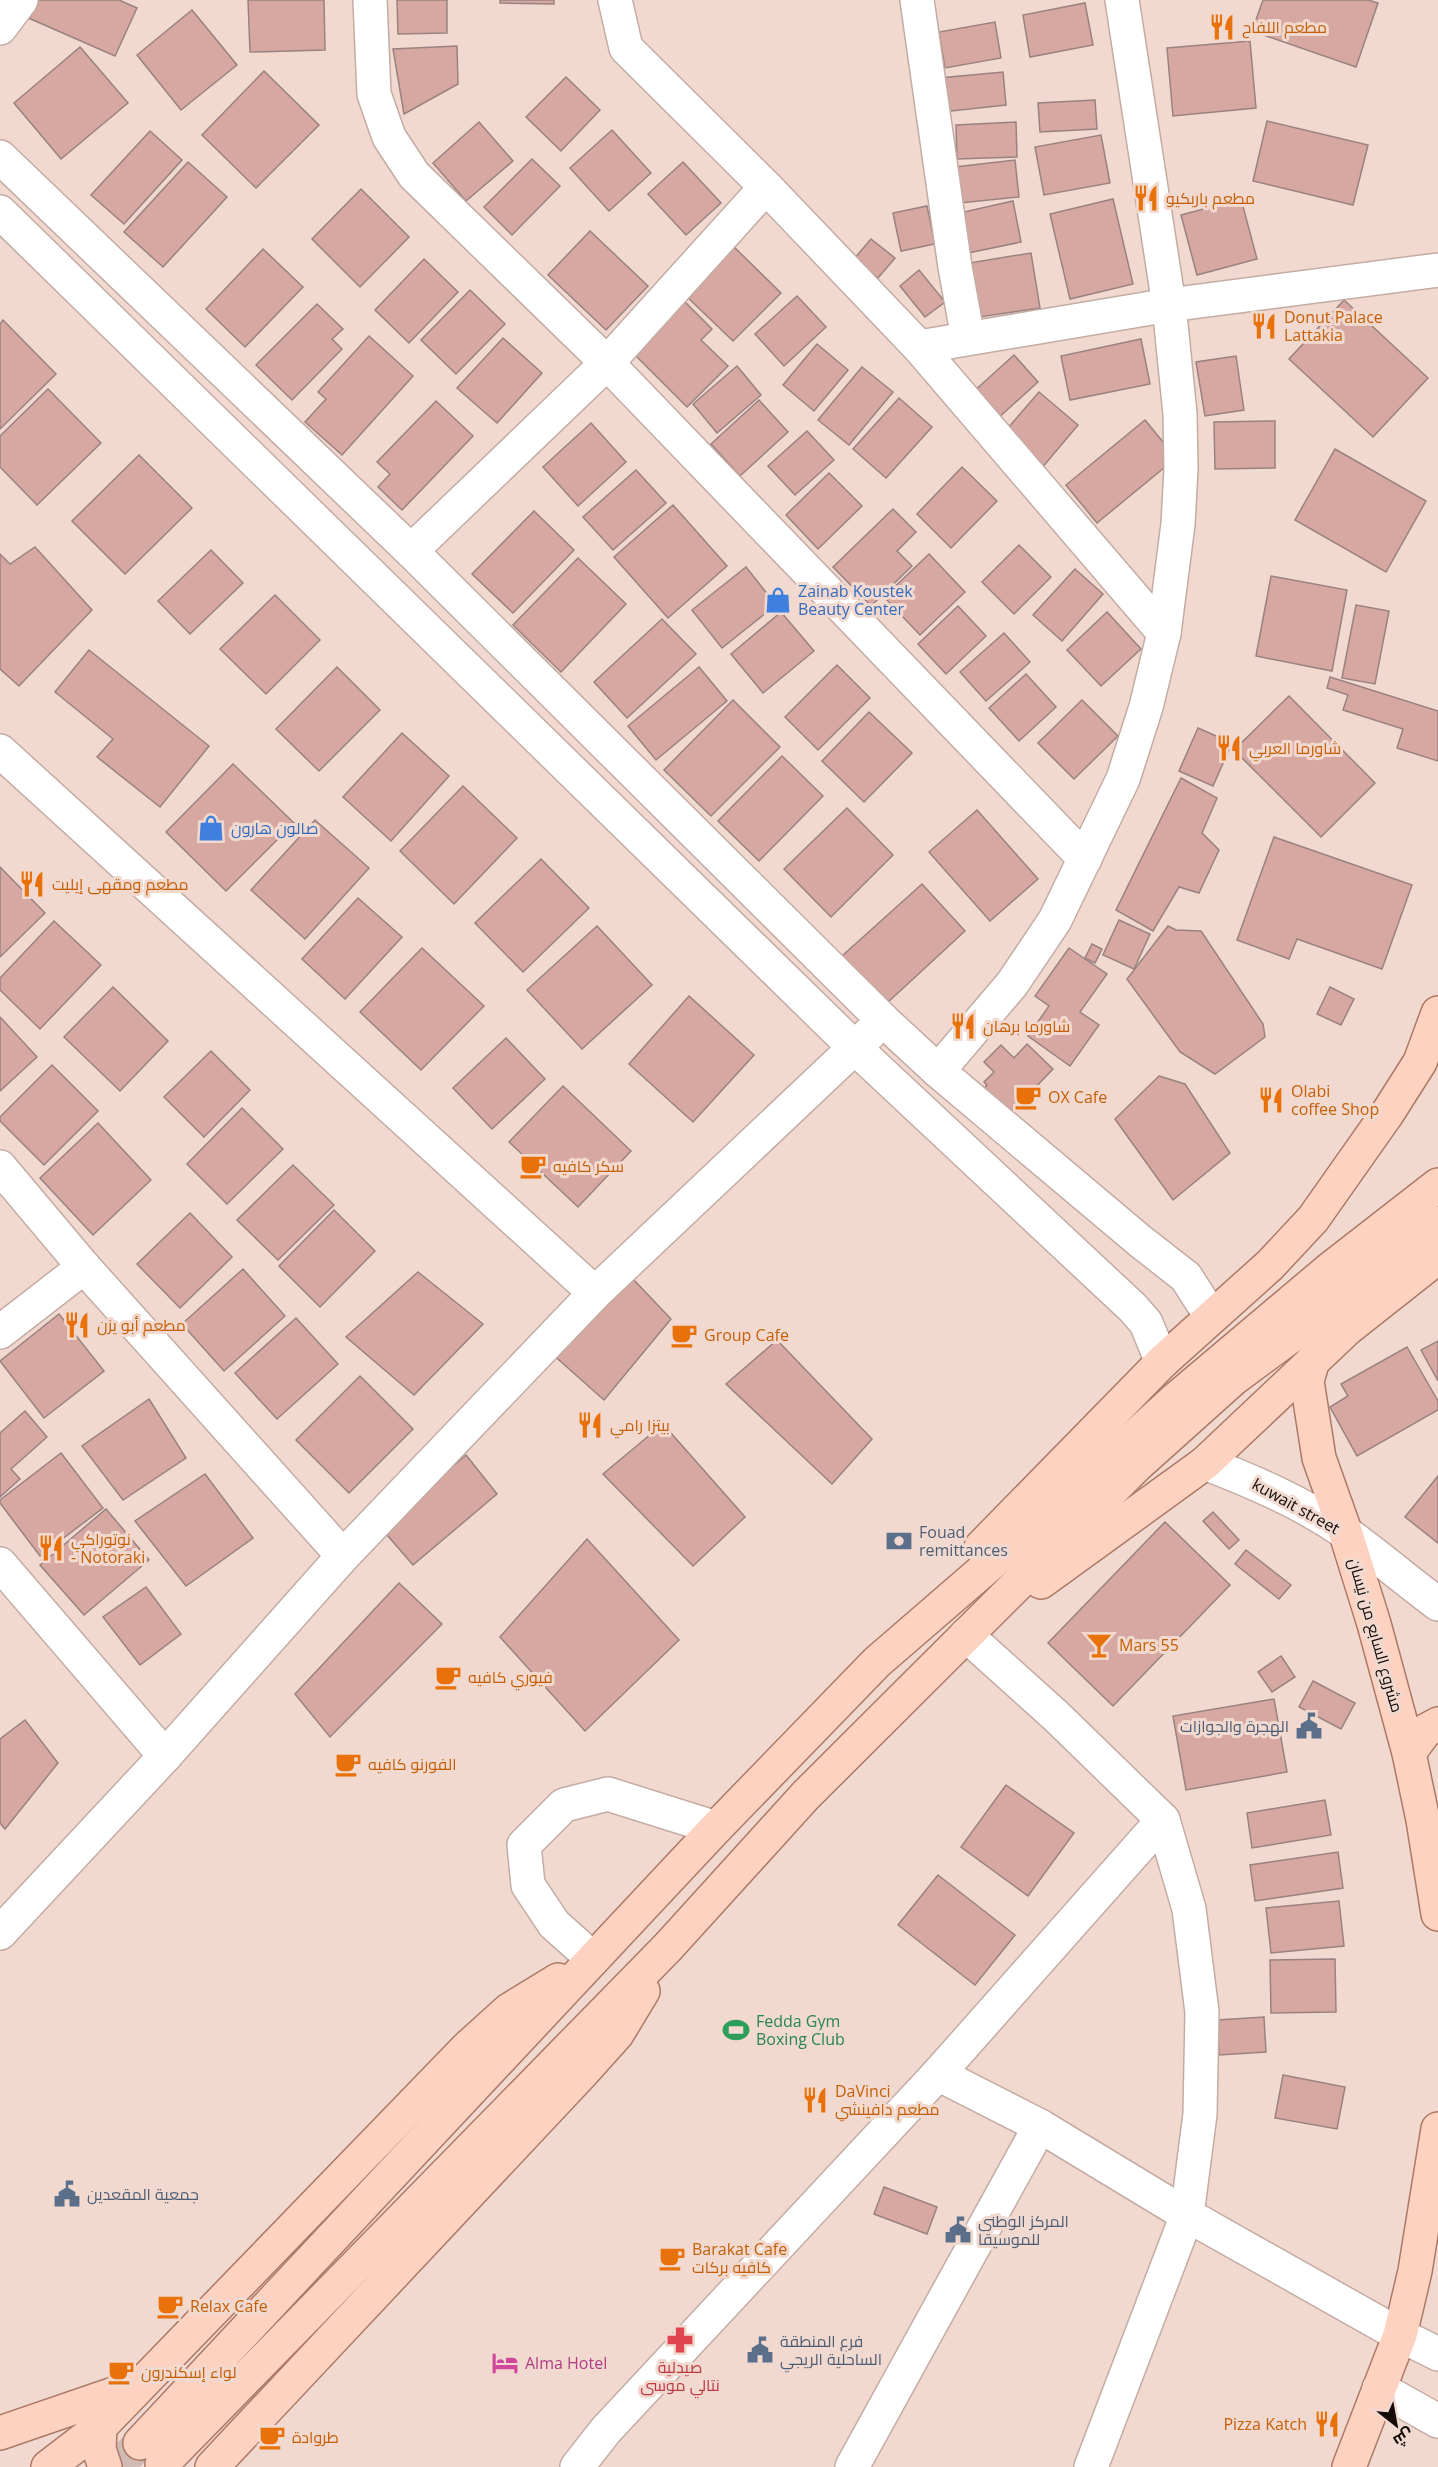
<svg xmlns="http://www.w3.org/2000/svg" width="1438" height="2467" font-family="'Open Sans',Cairo,sans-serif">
	<rect width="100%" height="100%" fill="#f1d9d0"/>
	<g fill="#d7a7a2" stroke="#9a8280" stroke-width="1.5">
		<path d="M31,0H119L137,8L115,56L24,16Z"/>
		<path d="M248,0H324L325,50L250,52Z"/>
		<path d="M397,0H447V33L398,34Z"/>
		<path d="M500,0H554V4L500,3Z"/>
		<path d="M1263,0H1368L1378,3L1356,67L1252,31Z"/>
		<path d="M1085,3L1093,45L1030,57L1023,15Z"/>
		<path d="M192,10L237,65L181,110L137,55Z"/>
		<path d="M995,22L1001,58L945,68L939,32Z"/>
		<path d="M1250,41L1256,108L1173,116L1167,48Z"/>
		<path d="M457,46L458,84L404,114L393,49Z"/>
		<path d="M80,47L128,103L61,159L14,103Z"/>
		<path d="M264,71L319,125L256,188L202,135Z"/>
		<path d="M1003,72L1006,105L942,112L939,78Z"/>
		<path d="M566,77L600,110L561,151L526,117Z"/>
		<path d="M1095,100L1097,129L1040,132L1038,103Z"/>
		<path d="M1267,121L1368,145L1353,205L1253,181Z"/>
		<path d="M479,122L513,161L466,201L433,163Z"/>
		<path d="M1016,122L1017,157L957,159L956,125Z"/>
		<path d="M612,130L651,173L609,211L570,168Z"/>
		<path d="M150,131L182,160L124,224L91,195Z"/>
		<path d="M1101,135L1110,183L1044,195L1035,147Z"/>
		<path d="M532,159L560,186L512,235L484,207Z"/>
		<path d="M1015,160L1019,197L960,203L955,167Z"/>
		<path d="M188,162L227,197L163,267L124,232Z"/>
		<path d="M683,162L721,203L686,235L648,194Z"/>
		<path d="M361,189L409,237L360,287L312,239Z"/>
		<path d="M1113,199L1133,284L1070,299L1050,214Z"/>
		<path d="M1241,199L1257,259L1197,275L1181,215Z"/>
		<path d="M1013,201L1021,242L963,254L955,214Z"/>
		<path d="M927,206L935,244L901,251L893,213Z"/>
		<path d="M590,231L648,286L606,330L548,275Z"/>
		<path d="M871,239L895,258L878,278L854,259Z"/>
		<path d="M730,243L781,293L733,341L682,292Z"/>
		<path d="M263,249L303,287L245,347L206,309Z"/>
		<path d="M1031,253L1040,308L972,318L963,264Z"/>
		<path d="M424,259L458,292L409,343L375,310Z"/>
		<path d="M919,270L945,302L925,317L900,286Z"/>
		<path d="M470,290L505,324L456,374L421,340Z"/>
		<path d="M797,296L826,327L784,366L755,334Z"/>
		<path d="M682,299L712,329L701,340L728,366L687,407L631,351Z"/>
		<path d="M1344,300L1428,378L1373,437L1289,359Z"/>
		<path d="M317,304L343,329L332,339L342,349L292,400L256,365Z"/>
		<path d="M3,320L56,374L0,429V324Z"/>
		<path d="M369,336L413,376L342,455L305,422L326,399L318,392Z"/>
		<path d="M503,338L542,373L497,423L457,388Z"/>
		<path d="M1141,339L1150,384L1070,400L1061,356Z"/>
		<path d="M817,344L848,370L814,411L783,385Z"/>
		<path d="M1014,355L1038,382L996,420L972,393Z"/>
		<path d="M1236,356L1244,410L1205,416L1196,362Z"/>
		<path d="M737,366L761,395L717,433L693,404Z"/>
		<path d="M862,367L893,392L849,445L818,420Z"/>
		<path d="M48,389L101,443L37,505L0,467V436Z"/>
		<path d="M1039,392L1078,425L1041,469L1001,436Z"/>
		<path d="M899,398L932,427L886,478L853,449Z"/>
		<path d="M759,400L788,432L740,476L711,444Z"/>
		<path d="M436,401L473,436L402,510L378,487L390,474L377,462Z"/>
		<path d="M1145,420L1176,458L1097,523L1066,485Z"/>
		<path d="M1275,421V468L1215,469L1214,422Z"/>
		<path d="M591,423L626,462L578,506L543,467Z"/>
		<path d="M807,431L834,460L795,495L768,466Z"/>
		<path d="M1335,449L1426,501L1386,572L1295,520Z"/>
		<path d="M139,455L192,508L125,574L72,521Z"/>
		<path d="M962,467L997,501L951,548L917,514Z"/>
		<path d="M636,470L666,503L613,550L583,517Z"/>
		<path d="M829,473L862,506L818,549L786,515Z"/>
		<path d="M673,505L727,566L668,618L614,557Z"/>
		<path d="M893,509L916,532L897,551L912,566L871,606L833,567Z"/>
		<path d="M534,511L574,550L513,613L472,574Z"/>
		<path d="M1019,545L1051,577L1014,614L982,582Z"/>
		<path d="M35,547L92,610L19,686L0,669V554L10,564Z"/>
		<path d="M211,550L243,583L190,634L158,601Z"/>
		<path d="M929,554L965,592L920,635L884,597Z"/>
		<path d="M578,558L626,604L561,672L513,625Z"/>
		<path d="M746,567L776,605L722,648L692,610Z"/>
		<path d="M1075,569L1103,594L1062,641L1033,615Z"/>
		<path d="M1271,576L1347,590L1332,671L1256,656Z"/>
		<path d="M275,595L320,640L266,694L220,649Z"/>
		<path d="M1356,605L1389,611L1375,684L1342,678Z"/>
		<path d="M958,606L986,636L946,674L918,644Z"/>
		<path d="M781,612L814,651L763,693L731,654Z"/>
		<path d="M1107,612L1141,649L1101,686L1067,650Z"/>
		<path d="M662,619L696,654L627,718L594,682Z"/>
		<path d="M1004,633L1030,662L986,701L960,672Z"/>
		<path d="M89,650L209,746L160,807L97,757L113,739L55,692Z"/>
		<path d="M837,665L870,698L818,750L785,717Z"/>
		<path d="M337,667L380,710L319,771L276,729Z"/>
		<path d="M699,667L727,701L656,760L628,726Z"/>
		<path d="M1026,674L1056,707L1019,741L989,708Z"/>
		<path d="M1330,677L1438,711V761L1397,748L1403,729L1343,710L1348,695L1327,688Z"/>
		<path d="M1289,696L1375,783L1321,837L1234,750Z"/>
		<path d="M733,700L780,747L711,816L664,770Z"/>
		<path d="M1082,700L1118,736L1074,779L1038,743Z"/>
		<path d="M869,712L912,753L864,802L822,761Z"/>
		<path d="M1198,728L1232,743L1213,786L1179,771Z"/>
		<path d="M402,733L449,776L391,841L343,797Z"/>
		<path d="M782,756L823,796L759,861L718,821Z"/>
		<path d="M233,764L294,823L226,891L166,832Z"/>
		<path d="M1181,778L1217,798L1202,833L1219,850L1199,893L1179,887L1153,931L1116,910Z"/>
		<path d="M463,786L517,838L454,904L400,851Z"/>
		<path d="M847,808L893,855L831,917L784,869Z"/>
		<path d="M977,810L1038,879L990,921L929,852Z"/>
		<path d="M315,820L369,868L305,939L251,890Z"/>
		<path d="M1274,837L1412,885L1382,969L1297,939L1289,959L1237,940Z"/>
		<path d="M541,859L589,908L523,972L475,923Z"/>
		<path d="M0,867L45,913L0,957Z"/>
		<path d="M922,884L965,931L886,1004L842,956Z"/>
		<path d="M358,898L402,937L345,999L302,959Z"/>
		<path d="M1119,920L1150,934L1134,969L1103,955Z"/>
		<path d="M54,921L101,965L40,1029L0,990V978Z"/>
		<path d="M597,926L652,985L582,1049L527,990Z"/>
		<path d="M1168,926L1176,930L1201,931L1263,1024L1265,1037L1215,1074L1180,1052L1127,979Z"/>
		<path d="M1092,944L1102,949L1095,963L1085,958Z"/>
		<path d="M422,948L484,1006L421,1070L360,1012Z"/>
		<path d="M1069,948L1107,974L1080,1012L1099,1025L1070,1066L1028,1036L1049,1006L1035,996Z"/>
		<path d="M113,987L168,1041L120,1091L64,1037Z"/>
		<path d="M1330,987L1354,999L1341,1025L1317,1014Z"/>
		<path d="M689,996L754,1055L693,1122L629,1064Z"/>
		<path d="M0,1017L37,1057L0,1091Z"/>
		<path d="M506,1038L545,1079L492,1129L453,1088Z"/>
		<path d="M1027,1044L1053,1069L1006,1118L980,1093L987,1085L984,1082L994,1072L984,1062L1001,1045L1014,1058Z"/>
		<path d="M211,1051L250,1090L204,1137L164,1097Z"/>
		<path d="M52,1065L98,1111L44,1165L0,1121V1117Z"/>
		<path d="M1159,1076L1185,1084L1230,1153L1173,1200L1115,1119Z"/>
		<path d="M563,1086L631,1151L578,1207L509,1142Z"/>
		<path d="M242,1108L283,1149L227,1204L187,1164Z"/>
		<path d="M98,1123L151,1180L93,1235L40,1178Z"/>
		<path d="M293,1165L334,1205L278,1260L237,1220Z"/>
		<path d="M334,1210L375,1251L320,1307L279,1266Z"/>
		<path d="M190,1213L232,1257L180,1308L137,1264Z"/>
		<path d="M243,1269L285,1316L224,1371L182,1324Z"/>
		<path d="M418,1272L483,1324L414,1395L346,1337Z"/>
		<path d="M633,1279L671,1319L604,1400L550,1352Z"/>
		<path d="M59,1314L104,1371L44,1418L0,1361Z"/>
		<path d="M296,1318L338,1364L277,1419L235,1373Z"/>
		<path d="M777,1340L872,1439L832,1484L726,1384Z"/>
		<path d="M1438,1341V1381L1421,1350Z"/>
		<path d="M1407,1347L1438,1401V1410L1357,1456L1330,1407L1348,1396L1341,1384Z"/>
		<path d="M360,1376L413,1429L349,1493L296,1440Z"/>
		<path d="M149,1399L186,1458L123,1500L82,1446Z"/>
		<path d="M25,1411L47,1437L11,1469L20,1479L0,1497V1433Z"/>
		<path d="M663,1424L745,1517L693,1566L603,1474Z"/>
		<path d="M61,1453L103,1508L40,1556L0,1503V1500Z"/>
		<path d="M466,1455L497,1494L413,1565L381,1528Z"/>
		<path d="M205,1474L253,1538L186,1586L135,1521Z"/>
		<path d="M1438,1476V1543L1405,1517Z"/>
		<path d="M106,1509L149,1560L84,1615L40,1565Z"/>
		<path d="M1213,1512L1239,1540L1229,1549L1203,1521Z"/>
		<path d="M1165,1522L1230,1585L1113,1706L1048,1643Z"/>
		<path d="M587,1539L679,1640L585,1731L500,1637Z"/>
		<path d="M1246,1550L1291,1585L1279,1599L1235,1564Z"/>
		<path d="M399,1583L442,1624L330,1737L295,1694Z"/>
		<path d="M146,1587L181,1634L140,1665L103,1617Z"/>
		<path d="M1281,1656L1295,1677L1272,1692L1258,1672Z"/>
		<path d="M1313,1681L1355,1703L1341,1729L1299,1707Z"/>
		<path d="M1274,1699L1287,1772L1186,1790L1173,1716Z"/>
		<path d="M25,1720L58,1763L5,1829L0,1823V1739Z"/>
		<path d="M1006,1785L1074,1833L1028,1896L961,1847Z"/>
		<path d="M1325,1800L1331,1835L1252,1848L1247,1813Z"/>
		<path d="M1338,1852L1343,1888L1255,1901L1250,1865Z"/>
		<path d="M938,1875L1015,1935L975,1985L898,1925Z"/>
		<path d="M1339,1901L1344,1946L1271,1953L1266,1908Z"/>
		<path d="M1335,1959L1336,2012L1271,2013L1270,1960Z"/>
		<path d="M1264,2017L1266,2052L1219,2055L1217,2020Z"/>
		<path d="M1283,2075L1345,2087L1337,2129L1275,2118Z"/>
		<path d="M884,2187L937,2207L927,2234L874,2214Z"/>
	</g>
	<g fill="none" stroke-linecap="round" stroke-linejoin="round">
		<path stroke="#d0bab2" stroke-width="33" stroke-dasharray="33 16" stroke-linecap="butt" d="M117,2467L140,2443"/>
		<g stroke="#c3aca4" stroke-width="36">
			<g id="minor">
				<path d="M370,0L374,94L389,137L414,175L607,363L1085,859"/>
				<path d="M615,0L626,48L766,187L919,347L1164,633"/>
				<path d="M917,0L955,267L968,338"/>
				<path d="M0,28L21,0"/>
				<path d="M0,157L411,551L885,1022L938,1071L1140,1241L1186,1277L1211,1316"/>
				<path d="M0,212L854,1047L1133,1308L1146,1323L1162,1362"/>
				<path d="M919,347L1169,305L1438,270"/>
				<path d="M411,551L607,363L766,187"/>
				<path d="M0,751L595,1293"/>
				<path d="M938,1071L1012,984L1055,920L1123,779L1146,707L1164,633L1178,524L1181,469L1180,414L1169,305L1122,0"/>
				<path d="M0,1167L84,1267L343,1556"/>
				<path d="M0,1332L84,1267"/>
				<path d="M1205,1463C1254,1482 1303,1503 1346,1533C1378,1556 1407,1581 1438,1604"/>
				<path d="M0,1564L165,1756"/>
				<path d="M966,1635L1056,1716L1163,1820L1189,1909L1202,2012L1200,2114L1187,2215L1091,2467"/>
				<path d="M0,1933L165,1756L343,1556L595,1293L869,1034"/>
				<path d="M593,1959L554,1924L528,1885L524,1845L564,1805L608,1794L716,1828"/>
				<path d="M938,2074L1040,2126L1187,2215L1400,2335L1438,2354"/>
				<path d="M1379,2388L1438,2421"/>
				<path d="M577,2467L606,2430L938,2074L1163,1820"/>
				<path d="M852,2467L1040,2126"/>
			</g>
		</g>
		<g stroke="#ac7966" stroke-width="36">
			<g id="major">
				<path d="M1313,1360L1307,1381L1319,1458L1346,1534L1374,1624L1409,1753L1423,1820L1438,1914"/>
				<path d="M981,1547L1162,1362L1270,1265L1313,1219L1387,1114L1420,1062L1438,1013"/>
				<path d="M1041,1582L1205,1463L1348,1328L1438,1257"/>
				<path d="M1409,1753L1425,1731L1438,1724"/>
				<path d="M100,2427L99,2449L105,2467"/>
				<path d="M0,2433L134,2387"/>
				<path d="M140,2443L716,1828L877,1662L1091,1477L1177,1398L1330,1269L1438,1185"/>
				<path d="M162,2464L668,1947L806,1795L1136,1466L1233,1379L1356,1288L1438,1223"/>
				<path d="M48,2467L100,2427L467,2048L509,2010L558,1980"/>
				<path d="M212,2467L582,2073L617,2034L643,1991"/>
				<path d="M1349,2467L1400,2335L1415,2271L1438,2129"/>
			</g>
		</g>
		<use href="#minor" stroke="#fff" stroke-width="33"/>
		<use href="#major" stroke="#fed2c1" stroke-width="33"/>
	</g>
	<defs>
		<g id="restaurant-bare" transform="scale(2.07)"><path d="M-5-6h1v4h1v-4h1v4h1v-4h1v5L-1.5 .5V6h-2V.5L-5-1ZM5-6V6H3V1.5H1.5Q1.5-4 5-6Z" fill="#e8710a" stroke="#f1d9d0" stroke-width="2.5" paint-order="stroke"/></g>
		<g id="shop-bare" transform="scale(2.07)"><path d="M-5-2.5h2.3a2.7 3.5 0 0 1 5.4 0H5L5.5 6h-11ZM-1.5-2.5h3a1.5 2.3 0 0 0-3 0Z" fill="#3f7fe0" stroke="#f1d9d0" stroke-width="2.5" paint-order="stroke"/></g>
		<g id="cafe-bare" transform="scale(2.07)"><path d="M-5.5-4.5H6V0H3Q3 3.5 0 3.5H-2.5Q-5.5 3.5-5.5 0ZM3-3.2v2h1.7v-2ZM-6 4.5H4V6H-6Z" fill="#e8710a" stroke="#f1d9d0" stroke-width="2.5" paint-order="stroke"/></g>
		<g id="bank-bare" transform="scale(2.07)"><path d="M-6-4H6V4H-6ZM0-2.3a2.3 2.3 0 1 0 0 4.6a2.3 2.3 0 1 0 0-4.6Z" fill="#5c6f8a" stroke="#f1d9d0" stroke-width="2.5" paint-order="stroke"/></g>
		<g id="bar-bare" transform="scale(2.07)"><path d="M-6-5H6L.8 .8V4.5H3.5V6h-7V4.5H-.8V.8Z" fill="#e8710a" stroke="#f1d9d0" stroke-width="2.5" paint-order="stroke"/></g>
		<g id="civic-bare" transform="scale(2.07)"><path d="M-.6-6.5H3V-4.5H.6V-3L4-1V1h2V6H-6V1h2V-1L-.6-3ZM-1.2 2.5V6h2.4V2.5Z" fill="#5c6f8a" stroke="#f1d9d0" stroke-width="2.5" paint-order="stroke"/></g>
		<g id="stadium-bare" transform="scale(2.07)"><path d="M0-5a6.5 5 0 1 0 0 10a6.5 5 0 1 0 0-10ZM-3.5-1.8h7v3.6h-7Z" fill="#2e9e5b" stroke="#f1d9d0" stroke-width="2.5" paint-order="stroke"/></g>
		<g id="pharmacy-bare" transform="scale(2.07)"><path d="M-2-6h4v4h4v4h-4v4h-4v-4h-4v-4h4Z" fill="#e0444e" stroke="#f1d9d0" stroke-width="2.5" paint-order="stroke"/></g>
		<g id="hotel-bare" transform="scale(2.07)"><path d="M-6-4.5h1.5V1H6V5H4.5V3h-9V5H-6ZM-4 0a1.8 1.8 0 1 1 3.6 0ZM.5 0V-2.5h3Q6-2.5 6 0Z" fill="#d1479c" stroke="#f1d9d0" stroke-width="2.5" paint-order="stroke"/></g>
	</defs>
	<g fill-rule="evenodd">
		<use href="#restaurant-bare" x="1222" y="27"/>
		<use href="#restaurant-bare" x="1146" y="198"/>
		<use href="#restaurant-bare" x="1264" y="326"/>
		<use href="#shop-bare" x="778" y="600"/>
		<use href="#restaurant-bare" x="1229" y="748"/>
		<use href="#shop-bare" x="211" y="828"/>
		<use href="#restaurant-bare" x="32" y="884"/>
		<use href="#restaurant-bare" x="963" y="1026"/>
		<use href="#cafe-bare" x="1028" y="1097"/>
		<use href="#restaurant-bare" x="1271" y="1100"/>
		<use href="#cafe-bare" x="533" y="1166"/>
		<use href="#restaurant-bare" x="77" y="1325"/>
		<use href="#cafe-bare" x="684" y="1335"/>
		<use href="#restaurant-bare" x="590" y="1425"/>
		<use href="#bank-bare" x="899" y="1541"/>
		<use href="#restaurant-bare" x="51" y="1548"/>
		<use href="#bar-bare" x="1099" y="1645"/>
		<use href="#cafe-bare" x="448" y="1677"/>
		<use href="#civic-bare" x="1309" y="1726"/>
		<use href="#cafe-bare" x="348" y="1764"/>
		<use href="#stadium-bare" x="736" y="2030"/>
		<use href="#restaurant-bare" x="815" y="2100"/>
		<use href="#civic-bare" x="67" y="2194"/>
		<use href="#civic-bare" x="958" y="2230"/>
		<use href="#cafe-bare" x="672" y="2258"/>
		<use href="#cafe-bare" x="170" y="2306"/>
		<use href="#pharmacy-bare" x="680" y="2340"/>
		<use href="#civic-bare" x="760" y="2350"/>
		<use href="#hotel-bare" x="505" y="2363"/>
		<use href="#cafe-bare" x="121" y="2372"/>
		<use href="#restaurant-bare" x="1327" y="2424"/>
		<use href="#cafe-bare" x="272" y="2437"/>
	</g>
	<g text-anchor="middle" stroke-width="6" stroke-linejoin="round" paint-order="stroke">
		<g font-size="16" fill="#c56008" stroke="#f1d9d0" text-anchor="start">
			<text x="1242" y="33">مطعم اللفاح</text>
			<text x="1166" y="204">مطعم باربكيو</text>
			<text x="1284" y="323">Donut Palace<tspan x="1284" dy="18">Lattakia</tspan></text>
			<text x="1249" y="754">شاورما العربي</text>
			<text x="52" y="890">مطعم ومقهى إيليت</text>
			<text x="983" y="1032">شاورما برهان</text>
			<text x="1291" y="1097">Olabi<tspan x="1291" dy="18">coffee Shop</tspan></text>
			<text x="1048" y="1103">OX Cafe</text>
			<text x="553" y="1172">سكر كافيه</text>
			<text x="97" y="1331">مطعم أبو يزن</text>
			<text x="704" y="1341">Group Cafe</text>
			<text x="610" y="1431">بيتزا رامي</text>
			<text x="71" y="1545">نوتوراكي<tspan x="71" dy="18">- Notoraki</tspan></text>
			<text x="1119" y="1651">Mars 55</text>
			<text x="468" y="1683">فيوري كافيه</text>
			<text x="368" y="1770">الفورنو كافيه</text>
			<text x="835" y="2097">DaVinci<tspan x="835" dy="18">مطعم دافينشي</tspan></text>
			<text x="692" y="2255">Barakat Cafe<tspan x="692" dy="18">كافيه بركات</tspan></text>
			<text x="190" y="2312">Relax Cafe</text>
			<text x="141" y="2378">لواء إسكندرون</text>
			<text x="1307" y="2430" text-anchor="end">Pizza Katch</text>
			<text x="292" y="2443">طروادة</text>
		</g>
		<g font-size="16" fill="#366cbe" stroke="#f1d9d0" text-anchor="start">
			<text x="798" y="597">Zainab Koustek<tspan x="798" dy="18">Beauty Center</tspan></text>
			<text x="231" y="834">صالون هارون</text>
		</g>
		<g font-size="16" fill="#130b08" stroke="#f1d9d0">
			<text transform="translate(1296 1506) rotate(29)" y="6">kuwait street</text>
			<text transform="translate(1376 1635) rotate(74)" y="6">مشروع السابع من نيسان</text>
		</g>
		<g font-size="16" fill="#4e5e75" stroke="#f1d9d0" text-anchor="start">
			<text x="919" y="1538">Fouad<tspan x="919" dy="18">remittances</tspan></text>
			<text x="1289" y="1732" text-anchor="end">الهجرة والجوازات</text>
			<text x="87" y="2200">جمعية المقعدين</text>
			<text x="978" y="2227">المركز الوطني<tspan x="978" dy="18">للموسيقا</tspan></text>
			<text x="780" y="2347">فرع المنطقة<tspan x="780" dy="18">الساحلية الريجي</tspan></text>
		</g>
		<g font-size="16" fill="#27864d" stroke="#f1d9d0" text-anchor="start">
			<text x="756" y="2027">Fedda Gym<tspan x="756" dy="18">Boxing Club</tspan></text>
		</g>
		<g font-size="16" fill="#b23c85" stroke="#f1d9d0" text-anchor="start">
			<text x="525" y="2369">Alma Hotel</text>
		</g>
		<g font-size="16" fill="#be3a42" stroke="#f1d9d0">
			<text x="680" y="2373">صيدلية<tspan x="680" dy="18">نتالي موسى</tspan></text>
		</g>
	</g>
	<g transform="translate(1396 2425) rotate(149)" stroke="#f1d9d0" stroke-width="4.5" paint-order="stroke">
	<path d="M0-4.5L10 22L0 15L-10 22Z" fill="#130b08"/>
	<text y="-9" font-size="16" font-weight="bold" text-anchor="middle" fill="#130b08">ش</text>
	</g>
</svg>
